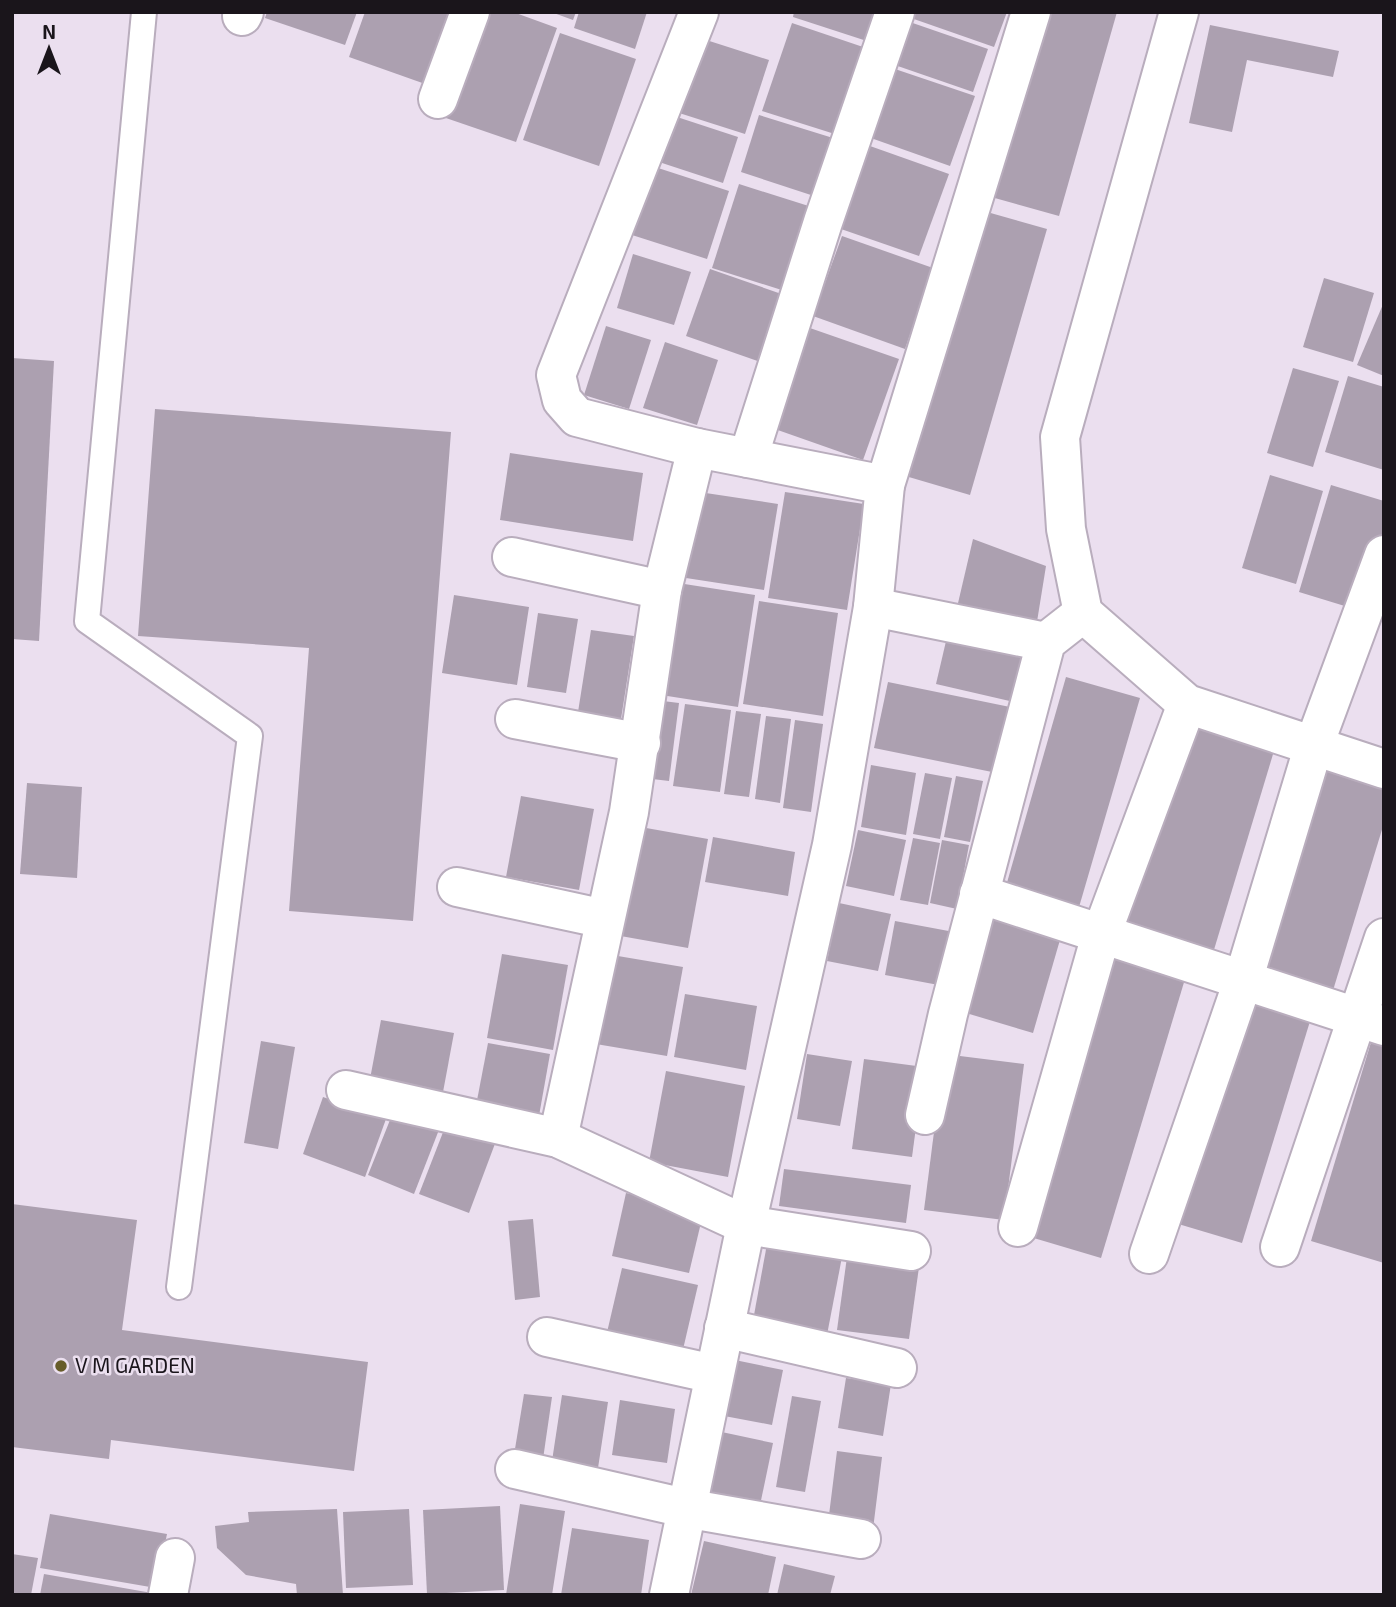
<svg xmlns="http://www.w3.org/2000/svg" width="1396" height="1607" font-family="'Exo 2',sans-serif">
	<rect width="100%" height="100%" fill="#ebdfef"/>
	<g fill="#aca0b0">
		<path d="M267,12H357L345,45L265,18Z"/>
		<path d="M365,12H453L428,85L349,57Z"/>
		<path d="M479,12H513L557,28L516,142L443,117Z"/>
		<path d="M551,12H576L573,20Z"/>
		<path d="M579,12H647L635,49L574,28Z"/>
		<path d="M794,12H886L876,44L793,17Z"/>
		<path d="M913,12H1007L994,47L911,18Z"/>
		<path d="M1036,12H1117L1059,216L984,195Z"/>
		<path d="M904,20L988,49L973,92L889,63Z"/>
		<path d="M792,23L869,49L841,136L762,111Z"/>
		<path d="M1210,25L1339,51L1333,77L1247,60L1232,132L1189,123Z"/>
		<path d="M560,33L636,59L599,166L523,140Z"/>
		<path d="M700,38L769,60L745,134L676,112Z"/>
		<path d="M892,68L975,96L950,166L868,137Z"/>
		<path d="M759,115L833,138L814,196L741,172Z"/>
		<path d="M674,116L738,137L723,183L659,162Z"/>
		<path d="M870,146L949,174L919,256L841,229Z"/>
		<path d="M655,167L729,191L707,259L632,235Z"/>
		<path d="M739,184L815,208L788,292L712,268Z"/>
		<path d="M980,210L1047,229L970,495L902,475Z"/>
		<path d="M842,236L933,268L905,349L813,316Z"/>
		<path d="M633,254L691,272L674,325L617,308Z"/>
		<path d="M710,269L793,298L769,365L686,336Z"/>
		<path d="M1324,278L1374,293L1353,362L1303,347Z"/>
		<path d="M1384,302V376L1357,365Z"/>
		<path d="M606,326L651,340L629,409L584,395Z"/>
		<path d="M807,327L899,359L863,460L772,428Z"/>
		<path d="M665,342L718,360L697,425L643,408Z"/>
		<path d="M12,358L54,361L39,641L12,639Z"/>
		<path d="M1293,368L1339,381L1313,467L1267,453Z"/>
		<path d="M1348,376L1384,387V470L1325,452Z"/>
		<path d="M155,409L451,432L413,921L289,911L309,648L138,636Z"/>
		<path d="M510,453L643,473L633,541L500,520Z"/>
		<path d="M1270,475L1323,491L1296,584L1242,568Z"/>
		<path d="M1331,485L1384,501V535L1361,611L1299,592Z"/>
		<path d="M699,492L778,504L764,590L686,578Z"/>
		<path d="M785,492L864,504L847,610L768,598Z"/>
		<path d="M973,539L1046,566L1035,634L955,616Z"/>
		<path d="M678,583L755,595L738,707L661,695Z"/>
		<path d="M454,595L529,607L517,685L442,673Z"/>
		<path d="M759,601L838,613L823,716L743,704Z"/>
		<path d="M538,613L578,619L566,693L527,687Z"/>
		<path d="M950,624L1028,641L1014,702L936,684Z"/>
		<path d="M591,630L634,636L621,719L578,712Z"/>
		<path d="M1066,677L1140,698L1077,914L1004,893Z"/>
		<path d="M888,682L1010,707L997,773L874,748Z"/>
		<path d="M655,700L679,703L669,781L644,778Z"/>
		<path d="M685,704L731,710L720,792L673,786Z"/>
		<path d="M736,711L761,714L749,797L724,794Z"/>
		<path d="M1189,714L1277,741L1210,963L1121,938Z"/>
		<path d="M766,716L791,719L780,803L755,799Z"/>
		<path d="M795,720L823,724L811,812L783,808Z"/>
		<path d="M1322,761L1384,780V823L1331,997L1258,975Z"/>
		<path d="M871,765L916,773L906,835L861,827Z"/>
		<path d="M925,773L952,778L940,839L913,834Z"/>
		<path d="M956,776L983,781L970,842L944,837Z"/>
		<path d="M27,783L82,787L77,878L20,874Z"/>
		<path d="M521,796L594,809L579,890L506,877Z"/>
		<path d="M635,826L708,839L688,948L615,935Z"/>
		<path d="M858,830L906,840L894,896L846,886Z"/>
		<path d="M713,837L795,852L788,896L705,882Z"/>
		<path d="M913,838L940,843L928,905L900,900Z"/>
		<path d="M942,840L969,845L957,909L930,903Z"/>
		<path d="M839,903L891,914L878,971L827,961Z"/>
		<path d="M987,903L1064,926L1033,1033L956,1010Z"/>
		<path d="M895,921L954,932L944,986L885,975Z"/>
		<path d="M502,954L568,965L553,1050L487,1038Z"/>
		<path d="M606,954L683,967L667,1056L590,1043Z"/>
		<path d="M1111,958L1185,979L1101,1258L1027,1236Z"/>
		<path d="M685,994L757,1006L746,1070L674,1057Z"/>
		<path d="M1242,997L1311,1018L1242,1243L1175,1223Z"/>
		<path d="M381,1020L454,1033L443,1092L370,1079Z"/>
		<path d="M1375,1029L1384,1032V1263L1311,1241Z"/>
		<path d="M261,1041L295,1047L278,1149L244,1143Z"/>
		<path d="M488,1043L550,1054L537,1127L474,1116Z"/>
		<path d="M807,1054L852,1061L840,1126L797,1119Z"/>
		<path d="M944,1054L1024,1064L1004,1220L924,1210Z"/>
		<path d="M864,1059L924,1067L912,1157L852,1149Z"/>
		<path d="M666,1071L745,1086L728,1177L649,1162Z"/>
		<path d="M323,1097L386,1119L365,1177L303,1154Z"/>
		<path d="M396,1105L442,1122L414,1194L368,1175Z"/>
		<path d="M447,1122L496,1141L469,1213L419,1194Z"/>
		<path d="M784,1169L911,1185L906,1223L779,1206Z"/>
		<path d="M626,1193L704,1210L689,1273L612,1256Z"/>
		<path d="M12,1204L137,1220L122,1330L368,1362L354,1471L111,1440L109,1459L12,1447Z"/>
		<path d="M533,1219L540,1297L515,1300L508,1221Z"/>
		<path d="M767,1244L842,1257L826,1340L752,1326Z"/>
		<path d="M847,1257L919,1267L909,1339L837,1330Z"/>
		<path d="M622,1268L698,1285L681,1358L605,1341Z"/>
		<path d="M730,1359L783,1370L772,1425L719,1415Z"/>
		<path d="M846,1378L891,1384L883,1436L838,1428Z"/>
		<path d="M524,1394L552,1397L543,1459L514,1455Z"/>
		<path d="M562,1395L608,1402L598,1468L552,1461Z"/>
		<path d="M792,1396L821,1401L805,1492L776,1487Z"/>
		<path d="M620,1400L675,1409L667,1463L612,1455Z"/>
		<path d="M717,1431L773,1443L759,1510L703,1498Z"/>
		<path d="M837,1451L882,1457L873,1529L828,1523Z"/>
		<path d="M520,1504L565,1511L552,1595H506Z"/>
		<path d="M500,1506L504,1590L427,1594L423,1510Z"/>
		<path d="M337,1509L343,1595H297L296,1584L246,1575L217,1548L215,1526L249,1522L248,1512Z"/>
		<path d="M409,1509L413,1585L346,1588L343,1512Z"/>
		<path d="M50,1514L167,1534L156,1588L40,1568Z"/>
		<path d="M572,1528L649,1540L641,1595H561Z"/>
		<path d="M704,1541L776,1557L768,1595H691Z"/>
		<path d="M12,1554L38,1558L31,1595H12Z"/>
		<path d="M784,1564L835,1576L830,1595H777Z"/>
		<path d="M44,1574L152,1593V1595H40Z"/>
	</g>
	<g fill="none" stroke-linecap="round" stroke-linejoin="round">
		<g stroke="#b9adbd" stroke-width="28">
			<path id="lane" d="M144,12L87,621L250,736L179,1287"/>
		</g>
		<g stroke="#b9adbd" stroke-width="42">
			<g id="street">
				<path d="M1179,12L1060,437L1066,529L1083,613L1187,704L1384,769"/>
				<path d="M242,16L244,12"/>
				<path d="M438,99L470,12"/>
				<path d="M748,458L823,222L895,12"/>
				<path d="M885,485L1031,12"/>
				<path d="M512,557L662,590"/>
				<path d="M873,607L1046,642"/>
				<path d="M515,719L641,743"/>
				<path d="M457,887L605,919"/>
				<path d="M979,894L1384,1026"/>
				<path d="M346,1090L558,1138L746,1225L911,1251"/>
				<path d="M925,1115L948,1014L1046,642L1083,613"/>
				<path d="M558,1138L629,812L662,590L697,448"/>
				<path d="M1018,1227L1101,935L1187,704"/>
				<path d="M1280,1247L1384,938"/>
				<path d="M1149,1254L1243,981L1314,745L1384,555"/>
				<path d="M724,1328L897,1368"/>
				<path d="M547,1337L714,1374"/>
				<path d="M515,1469L685,1508L861,1539"/>
				<path d="M168,1595L175,1558"/>
				<path d="M669,1595L746,1225L832,845L873,607L885,485L697,448L577,417L562,400L556,375L699,12"/>
			</g>
		</g>
		<use href="#lane" stroke="#fff" stroke-width="24"/>
		<use href="#street" stroke="#fff" stroke-width="38"/>
	</g>
	<circle fill="#675c29" stroke="#ebdfef" stroke-width="2.5" cx="61" cy="1366" r="7"/>
	<g text-anchor="middle" stroke-width="5" stroke-linejoin="round" paint-order="stroke">
		<g font-size="21" fill="#1a151b" stroke="#ebdfef" text-anchor="start">
			<text x="75" y="1373">V M GARDEN</text>
		</g>
	</g>
	<rect width="1396" height="1607" fill="none" stroke="#1a151b" stroke-width="28"/>
	<g transform="translate(49 49)" stroke="#ebdfef" stroke-width="5" paint-order="stroke">
	<path d="M0-5L12 26L0 18L-12 26Z" fill="#1a151b"/>
	<text y="-10" font-size="19" font-weight="bold" text-anchor="middle" fill="#1a151b">N</text>
	</g>
</svg>
